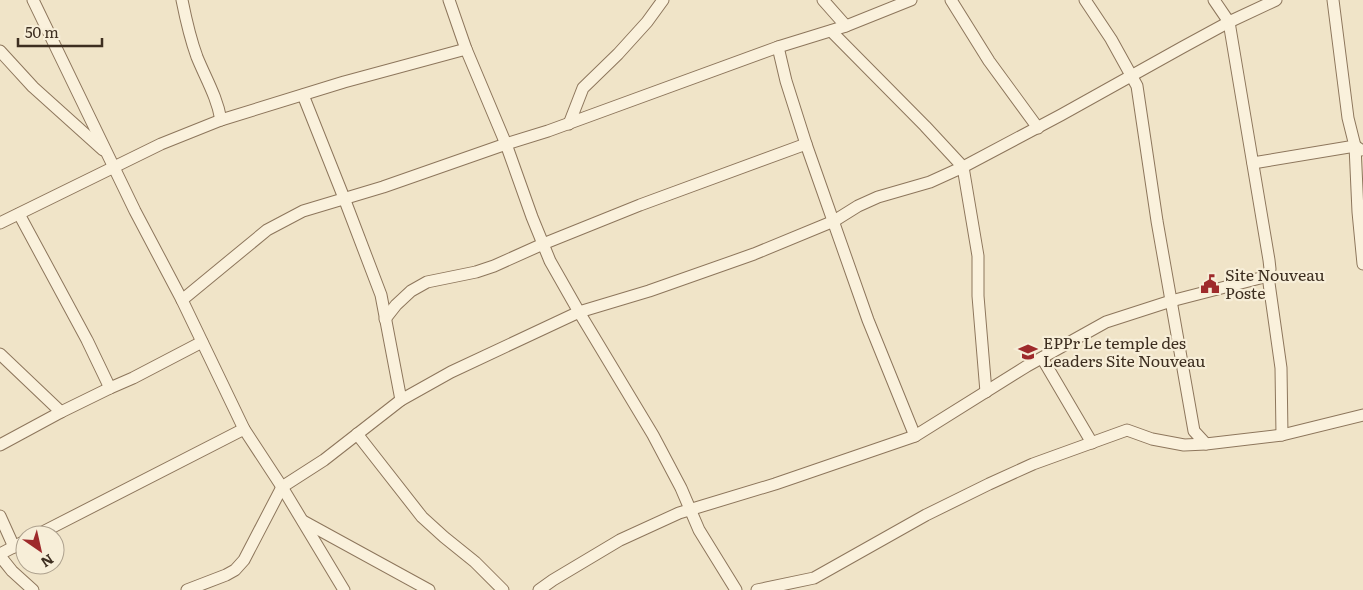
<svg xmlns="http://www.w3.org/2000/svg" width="1363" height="590" font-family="Literata,serif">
	<rect width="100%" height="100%" fill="#f0e4c8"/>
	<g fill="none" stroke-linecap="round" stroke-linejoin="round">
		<g stroke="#8d765c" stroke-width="13">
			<g id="street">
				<path d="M33,0L135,211L182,300L244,429L282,487L344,590"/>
				<path d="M182,0C186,20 190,38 197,57C206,79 217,97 221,120"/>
				<path d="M449,0L466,49L506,144L532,217L550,261L579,312L653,435L681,488L699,530L736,590"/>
				<path d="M823,0L846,26"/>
				<path d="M951,0L989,61L1038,128"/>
				<path d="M1085,0L1111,39L1137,86L1157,221L1194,431L1206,444"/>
				<path d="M1333,0L1348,118L1355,146L1358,212L1363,264"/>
				<path d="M831,31L925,126L963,167L978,256V296L986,392"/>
				<path d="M778,47L786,81L806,144L868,320L915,436"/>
				<path d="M0,51L33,87L103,150"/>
				<path d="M303,95L344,198L381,295L401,400"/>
				<path d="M569,124L583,88L618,54L647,22L663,0"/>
				<path d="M1253,163L1355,146L1361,150"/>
				<path d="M19,214L87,340L110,388"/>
				<path d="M0,223L161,144L221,120L344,82L466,49"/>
				<path d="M1268,276L1281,368L1282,435"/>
				<path d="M182,300L267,230L303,211L383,187L506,144L548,131L778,47L846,26L911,0"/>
				<path d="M385,319L396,305L411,291L427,282L476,272L494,266L543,244L640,205L806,144"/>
				<path d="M0,354L61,412"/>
				<path d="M1042,358L1092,443"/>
				<path d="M357,434L422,517L444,537L475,562L503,590"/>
				<path d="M0,445L61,412L110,388L133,378L202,342"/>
				<path d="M0,516L14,547"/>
				<path d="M303,521L429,590"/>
				<path d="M37,535L244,429"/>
				<path d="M0,554L25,541"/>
				<path d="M0,556L12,571L33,590"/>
				<path d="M187,590L226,575L235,570L244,560L282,487L324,460L401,400L451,372L579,312L649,291L754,254L834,221L858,206L878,197L930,182L963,167L1061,115L1183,47L1229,22L1276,0"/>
				<path d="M539,590L553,580L620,540L679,513L775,484L915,436L1027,366L1106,322L1171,301L1268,276L1270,269L1269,260L1229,22L1214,0"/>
				<path d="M757,590L814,578L926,515L989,484L1033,464L1127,430L1152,439L1184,445L1206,444L1282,435L1363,415"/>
			</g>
		</g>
		<use href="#street" stroke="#faf1dc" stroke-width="11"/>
	</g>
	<defs>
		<g id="civic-bare" transform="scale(1.5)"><path d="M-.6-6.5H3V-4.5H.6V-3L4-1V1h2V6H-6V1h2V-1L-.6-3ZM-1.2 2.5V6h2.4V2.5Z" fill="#9e2a2b" stroke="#f7eed8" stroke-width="2.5" paint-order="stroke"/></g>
		<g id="school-bare" transform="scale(1.5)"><path d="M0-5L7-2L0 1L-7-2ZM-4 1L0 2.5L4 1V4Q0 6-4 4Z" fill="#9e2a2b" stroke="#f7eed8" stroke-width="2.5" paint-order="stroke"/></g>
	</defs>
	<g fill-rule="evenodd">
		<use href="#civic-bare" x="1210" y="284"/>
		<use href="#school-bare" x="1028" y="352"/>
	</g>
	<g text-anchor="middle" stroke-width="4.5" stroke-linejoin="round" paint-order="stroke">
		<g font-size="16" fill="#3d2e20" stroke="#f7eed8" text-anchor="start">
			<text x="1225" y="281">Site Nouveau<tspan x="1225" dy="18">Poste</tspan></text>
			<text x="1043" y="349">EPPr Le temple des<tspan x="1043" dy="18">Leaders Site Nouveau</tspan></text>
		</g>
	</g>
	<g transform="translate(40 550) rotate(146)"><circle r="24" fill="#f7eed8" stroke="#ada18e"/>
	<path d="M0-4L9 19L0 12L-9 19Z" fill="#9e2a2b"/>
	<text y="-8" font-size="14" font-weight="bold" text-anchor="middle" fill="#3d2e20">N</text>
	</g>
	<path d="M18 38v8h84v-8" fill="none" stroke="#3d2e20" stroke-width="2.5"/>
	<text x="25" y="38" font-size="15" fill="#3d2e20" stroke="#f7eed8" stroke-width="4" paint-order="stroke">50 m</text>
</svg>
